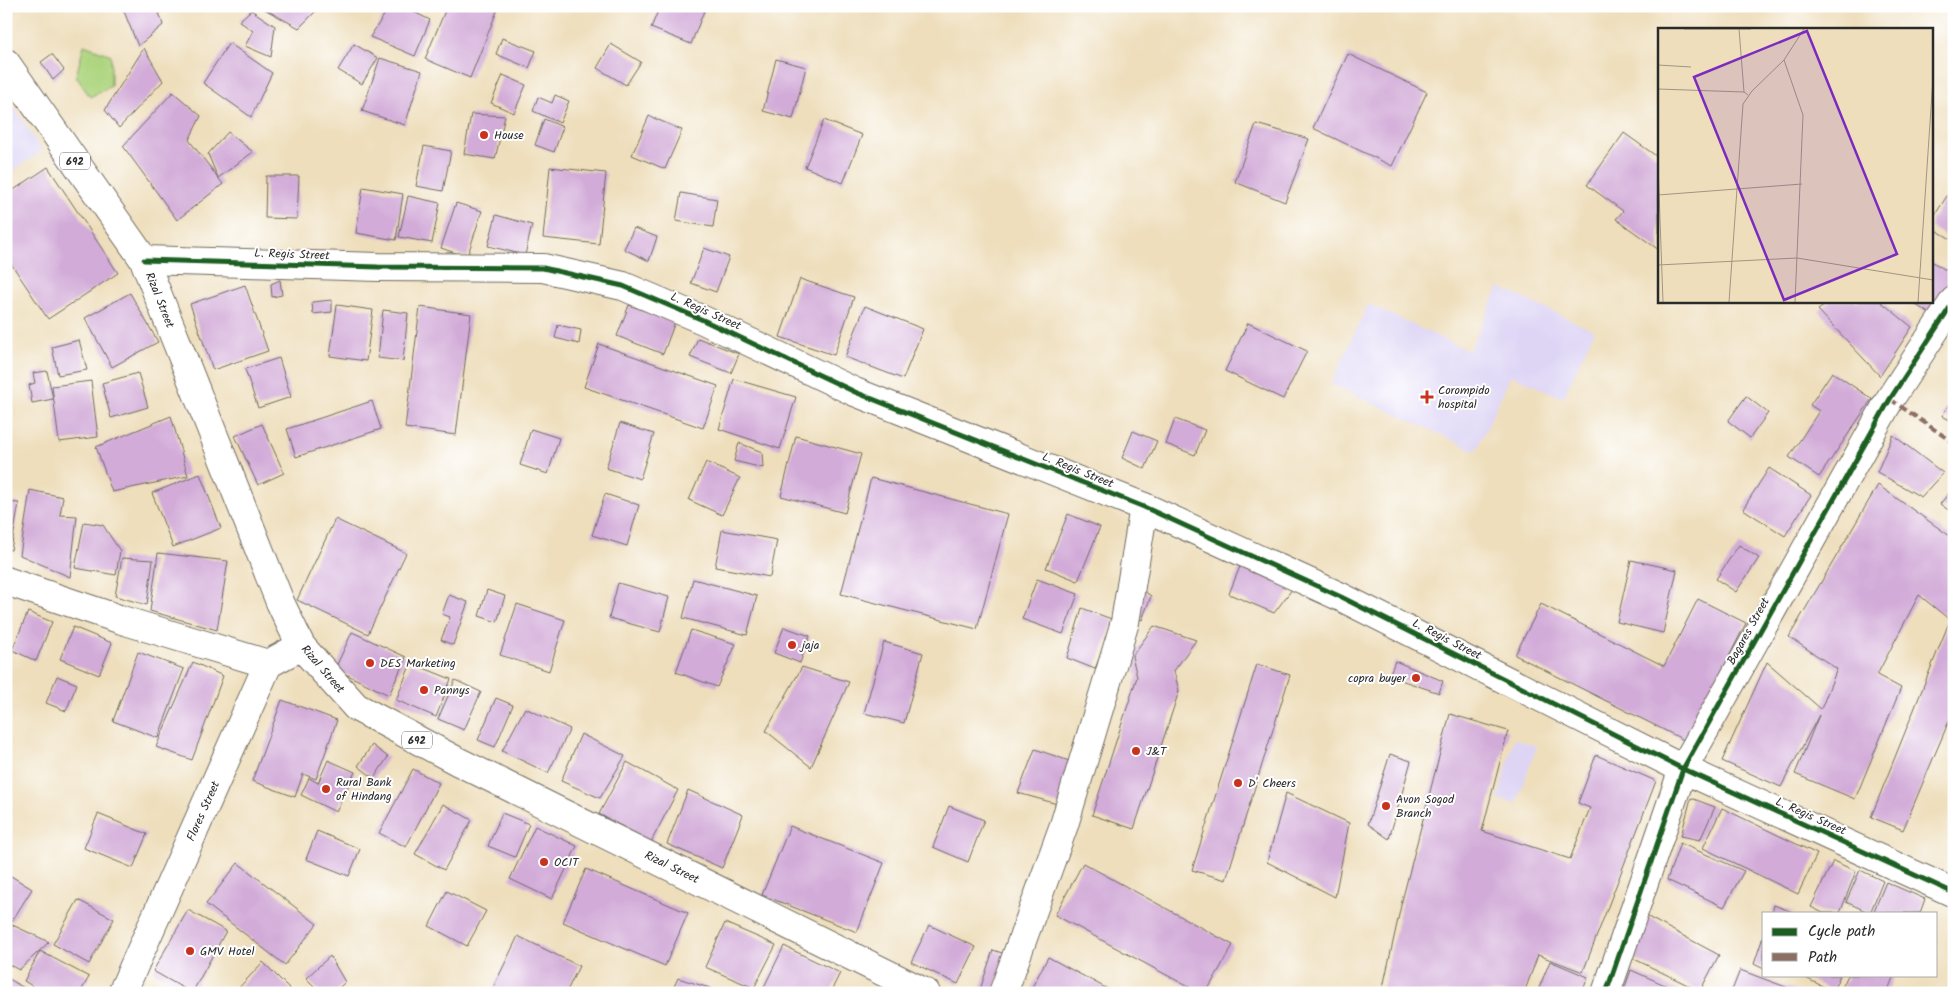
<svg xmlns="http://www.w3.org/2000/svg" width="1960" height="999" font-family="Kalam,sans-serif">
	<rect width="100%" height="100%" fill="#fff"/>
	<filter id="ink" filterUnits="userSpaceOnUse"><feTurbulence type="fractalNoise" baseFrequency=".02" numOctaves="2"/><feDisplacementMap in="SourceGraphic" scale="10" xChannelSelector="R" yChannelSelector="G"/><feConvolveMatrix kernelMatrix="1 2 1 2 8 2 1 2 1" color-interpolation-filters="sRGB"/></filter>
	<filter id="wash" filterUnits="userSpaceOnUse"><feTurbulence type="fractalNoise" baseFrequency=".0096" numOctaves="4" result="noise"/><feDisplacementMap in="SourceGraphic" scale="20" xChannelSelector="R" yChannelSelector="G"/><feGaussianBlur stdDeviation="1.12" result="paint"/><feColorMatrix in="noise" values="0 0 0 0 0 0 0 0 0 0 0 0 0 0 0 0 0 1.4 0 .05"/><feComposite in="paint" operator="in"/></filter>
	<g filter="url(#wash)">
		<rect width="100%" height="100%" fill="#eedebc"/>
		<g fill="#ded5f5">
			<path d="M6,94L42,151L6,176Z"/>
			<path d="M1499,287L1594,331L1563,398L1511,375L1476,451L1331,384L1368,304L1469,351Z"/>
			<path d="M1514,739L1537,746L1516,804L1498,799Z"/>
		</g>
		<path fill="#add57f" stroke="#6c8055" d="M84,45L111,55V86L90,97L76,76Z"/>
		<g id="blocks">
			<g fill="#d2abd8">
				<path d="M137,6H157L163,25L138,46L123,9Z"/>
				<path d="M259,6H321L299,28Z"/>
				<path d="M390,6H402L430,20L415,56L370,37Z"/>
				<path d="M447,6H499L470,78L425,59Z"/>
				<path d="M660,6H706L691,44L651,28Z"/>
				<path d="M251,10L275,26L271,57L245,46L253,31L239,21Z"/>
				<path d="M502,38L536,51L529,68L496,54Z"/>
				<path d="M229,43L272,73L251,117L203,83Z"/>
				<path d="M354,44L378,58L362,84L338,70Z"/>
				<path d="M611,44L641,62L626,85L597,68Z"/>
				<path d="M144,48L163,81L119,128L105,110Z"/>
				<path d="M52,54L64,70L53,80L41,62Z"/>
				<path d="M1348,54L1427,92L1392,166L1313,128Z"/>
				<path d="M380,58L422,71L405,125L362,111Z"/>
				<path d="M776,59L806,67L793,119L763,111Z"/>
				<path d="M503,75L526,85L514,113L491,103Z"/>
				<path d="M173,92L201,116L189,140L223,184L177,220L123,146Z"/>
				<path d="M555,95L569,101L560,123L533,111L538,97L552,103Z"/>
				<path d="M471,114L505,116L495,159L464,154Z"/>
				<path d="M649,116L682,130L665,169L632,155Z"/>
				<path d="M544,119L563,127L554,152L535,145Z"/>
				<path d="M824,120L862,135L843,183L805,167Z"/>
				<path d="M1256,124L1309,139L1285,202L1235,182Z"/>
				<path d="M228,132L253,152L218,178L208,154Z"/>
				<path d="M1624,133L1659,158V250L1616,219L1623,211L1587,185Z"/>
				<path d="M424,146L451,151L443,191L416,186Z"/>
				<path d="M48,167L118,273L48,319L6,256V195Z"/>
				<path d="M550,167L606,173L599,244L543,238Z"/>
				<path d="M266,176H299L297,219L265,218Z"/>
				<path d="M1954,185V241L1931,227V221Z"/>
				<path d="M363,187L403,194L396,240L356,233Z"/>
				<path d="M681,193L717,199L713,227L676,221Z"/>
				<path d="M408,196L440,203L432,243L399,237Z"/>
				<path d="M456,203L482,211L467,257L441,248Z"/>
				<path d="M496,215L532,225L525,255L488,246Z"/>
				<path d="M634,228L657,237L649,261L624,249Z"/>
				<path d="M704,248L729,257L716,292L691,283Z"/>
				<path d="M1931,261L1954,275V278L1930,314L1910,301H1931Z"/>
				<path d="M800,279L854,297L834,355L780,337Z"/>
				<path d="M280,280L282,295L272,297L271,284Z"/>
				<path d="M245,285L268,351L213,370L190,304Z"/>
				<path d="M130,293L158,342L112,367L85,318Z"/>
				<path d="M332,300V312L313,314L312,302Z"/>
				<path d="M1831,301H1880L1912,327L1880,376L1818,310Z"/>
				<path d="M337,305L373,310L366,361L330,356Z"/>
				<path d="M629,305L675,322L663,354L617,336Z"/>
				<path d="M865,306L923,329L903,379L845,357Z"/>
				<path d="M420,307L471,314L456,435L405,428Z"/>
				<path d="M383,310L408,313L403,361L378,358Z"/>
				<path d="M1248,323L1307,351L1283,399L1225,371Z"/>
				<path d="M558,325L581,330L579,344L555,338Z"/>
				<path d="M698,338L739,354L731,373L690,357Z"/>
				<path d="M79,340L87,370L58,375L52,347Z"/>
				<path d="M599,344L718,386L703,428L584,387Z"/>
				<path d="M279,358L291,397L258,408L245,369Z"/>
				<path d="M47,371L53,399L32,403L29,385L35,383L33,373Z"/>
				<path d="M1832,372L1872,399L1819,477L1789,457L1819,411L1810,405Z"/>
				<path d="M138,373L148,407L111,418L102,383Z"/>
				<path d="M734,379L796,397L780,449L719,429Z"/>
				<path d="M91,381L98,437L59,442L52,386Z"/>
				<path d="M1746,396L1768,413L1750,438L1728,421Z"/>
				<path d="M1954,396V422L1942,416Z"/>
				<path d="M372,401L381,429L296,457L287,429Z"/>
				<path d="M171,416L188,476L112,492L96,447Z"/>
				<path d="M1175,419L1205,430L1195,455L1166,444Z"/>
				<path d="M620,423L654,434L640,479L606,468Z"/>
				<path d="M262,424L284,473L258,485L235,436Z"/>
				<path d="M531,429L559,438L548,474L520,465Z"/>
				<path d="M1133,431L1157,441L1145,469L1122,458Z"/>
				<path d="M1893,435L1943,473L1921,497L1877,472Z"/>
				<path d="M796,436L861,454L845,513L781,496Z"/>
				<path d="M739,443L762,452L763,468L734,461Z"/>
				<path d="M706,462L740,478L722,515L689,500Z"/>
				<path d="M1769,468L1811,495L1785,536L1743,509Z"/>
				<path d="M200,474L221,528L173,547L152,493Z"/>
				<path d="M871,478L1008,514L977,629L841,594Z"/>
				<path d="M1878,485L1954,539V709L1903,830L1871,817L1950,620L1919,595L1877,675L1901,688L1855,799L1795,774L1819,715L1781,787L1722,761L1767,662L1821,709L1837,669L1789,637Z"/>
				<path d="M1954,487V514L1940,504Z"/>
				<path d="M30,490L63,497L60,515L77,516L70,577L20,555Z"/>
				<path d="M605,494L639,505L627,546L592,535Z"/>
				<path d="M6,502L19,503L11,550L6,549Z"/>
				<path d="M1068,514L1100,527L1078,581L1046,568Z"/>
				<path d="M335,519L406,553L368,634L297,600Z"/>
				<path d="M84,522L103,525L120,551L116,575L75,568Z"/>
				<path d="M722,530L777,540L770,577L715,567Z"/>
				<path d="M1739,545L1759,558L1736,592L1716,579Z"/>
				<path d="M158,553L228,561L217,630L150,611Z"/>
				<path d="M122,558L153,560L147,605L115,596Z"/>
				<path d="M1631,560L1677,570L1663,633L1617,622Z"/>
				<path d="M1241,564L1293,588L1274,613L1229,594Z"/>
				<path d="M693,579L757,596L747,635L683,618Z"/>
				<path d="M1037,579L1078,594L1063,634L1022,619Z"/>
				<path d="M618,583L669,597L660,632L609,618Z"/>
				<path d="M1141,589L1151,596L1142,620L1131,614Z"/>
				<path d="M487,590L505,596L497,622L479,616Z"/>
				<path d="M449,595L468,602L453,645L441,640L450,617L442,614Z"/>
				<path d="M1698,599L1746,623L1686,741L1515,655L1541,604L1664,666Z"/>
				<path d="M517,604L565,620L549,671L500,655Z"/>
				<path d="M1082,608L1114,620L1095,669L1067,658Z"/>
				<path d="M28,612L52,622L36,661L12,650Z"/>
				<path d="M6,624L11,626L6,639Z"/>
				<path d="M1154,626L1196,640L1174,671L1179,691L1134,829L1092,815L1137,677L1132,656Z"/>
				<path d="M73,627L112,643L99,675L60,659Z"/>
				<path d="M784,627L810,636L800,663L774,653Z"/>
				<path d="M691,630L736,644L717,687L676,672Z"/>
				<path d="M352,632L406,657L389,695L335,669Z"/>
				<path d="M884,642L923,653L904,723L864,713Z"/>
				<path d="M138,652L184,669L158,738L113,721Z"/>
				<path d="M1395,661L1443,681L1439,693L1389,676Z"/>
				<path d="M193,662L223,676L192,760L156,747Z"/>
				<path d="M411,663L451,679L436,717L396,700Z"/>
				<path d="M1257,664L1290,675L1226,880L1192,870Z"/>
				<path d="M802,667L849,682L811,767L766,731Z"/>
				<path d="M57,676L77,684L66,711L46,703Z"/>
				<path d="M455,680L481,692L464,730L438,719Z"/>
				<path d="M496,698L513,705L495,747L478,740Z"/>
				<path d="M282,700L337,720L316,779L303,774L295,797L252,781Z"/>
				<path d="M525,708L570,729L548,773L502,751Z"/>
				<path d="M1450,714L1508,731L1482,831L1570,859L1590,808L1578,803L1596,755L1656,781L1583,972L1538,955L1524,993L1382,992L1402,901Z"/>
				<path d="M581,734L625,756L600,798L561,781Z"/>
				<path d="M372,745L388,757L374,778L358,766Z"/>
				<path d="M1035,749L1072,762L1061,805L1018,793Z"/>
				<path d="M1390,754L1411,761L1389,839L1368,824Z"/>
				<path d="M328,760L355,772L336,812L301,795L309,778L318,783Z"/>
				<path d="M627,762L678,790L651,842L599,814Z"/>
				<path d="M413,769L439,783L406,847L379,833Z"/>
				<path d="M688,790L743,815L722,868L667,844Z"/>
				<path d="M1286,793L1349,823L1335,897L1267,862Z"/>
				<path d="M1691,798L1715,807L1700,840L1681,836Z"/>
				<path d="M443,804L472,820L444,870L415,854Z"/>
				<path d="M949,806L984,820L968,862L933,847Z"/>
				<path d="M1722,808L1817,854L1798,894L1703,848Z"/>
				<path d="M502,813L529,824L515,857L488,846Z"/>
				<path d="M98,814L147,834L133,868L84,848Z"/>
				<path d="M535,826L577,846L552,899L510,879Z"/>
				<path d="M790,826L884,863L857,932L762,895Z"/>
				<path d="M317,831L360,849L349,876L306,859Z"/>
				<path d="M1680,843L1744,871L1724,907L1667,880Z"/>
				<path d="M1833,861L1856,871L1840,913H1823L1811,907Z"/>
				<path d="M238,863L317,924L285,965L206,904Z"/>
				<path d="M1083,863L1233,945L1206,993H1200L1055,915Z"/>
				<path d="M586,869L688,913L665,966L563,922Z"/>
				<path d="M1860,870L1883,881L1870,913L1846,902Z"/>
				<path d="M11,876L32,889L12,921L6,917V884Z"/>
				<path d="M1886,882L1925,899L1920,913H1873Z"/>
				<path d="M447,891L486,911L467,946L429,926Z"/>
				<path d="M78,900L114,919L89,964L53,944Z"/>
				<path d="M1774,905L1795,913H1772Z"/>
				<path d="M188,910L226,931L192,993L153,971Z"/>
				<path d="M1646,916L1719,955L1700,991L1626,955Z"/>
				<path d="M6,922L49,942L19,970L6,963Z"/>
				<path d="M725,923L776,945L754,988L705,967Z"/>
				<path d="M929,925L976,947L958,984L911,962Z"/>
				<path d="M518,936L579,966L566,993H502L493,988Z"/>
				<path d="M1763,937H1764V969L1754,964Z"/>
				<path d="M784,946L840,973L830,993H761Z"/>
				<path d="M993,950L1008,955L992,993H979Z"/>
				<path d="M40,951L89,977L80,993H44L24,981Z"/>
				<path d="M330,956L345,982L334,993H321L306,978Z"/>
				<path d="M1048,957L1115,993H1029Z"/>
				<path d="M1550,961L1588,977L1582,993H1537Z"/>
				<path d="M263,962L294,993H234Z"/>
				<path d="M1631,970L1683,993H1623Z"/>
				<path d="M1740,970L1802,993H1731Z"/>
				<path d="M1799,975H1840L1833,991Z"/>
				<path d="M1848,975H1894L1887,993H1853L1842,988Z"/>
				<path d="M6,977L32,993H6Z"/>
				<path d="M678,978L722,992V993H671Z"/>
			</g>
		</g>
	</g>
	<g filter="url(#ink)">
		<use href="#blocks" fill-opacity="0" stroke="#6f6a5e" stroke-width="1"/>
		<g fill="none" stroke-linecap="round" stroke-linejoin="round">
			<g stroke="#6f6a5e" stroke-width="30">
				<g id="minor">
					<path d="M6,581L122,620L268,664"/>
					<path d="M1003,993L1064,825L1125,622L1144,507"/>
					<path d="M1606,993L1683,769L1890,399L1954,301"/>
				</g>
			</g>
			<g stroke="#6f6a5e" stroke-width="30">
				<g id="tertiary">
					<path d="M144,260L378,267L543,268L623,286L703,320L855,392L1144,507L1341,597L1683,769L1954,893"/>
					<path d="M122,993L268,664L301,646"/>
				</g>
			</g>
			<g stroke="#6f6a5e" stroke-width="30">
				<path id="primary" d="M6,63L144,260L280,602L301,646L356,707L457,761L926,993"/>
			</g>
			<use href="#minor" stroke="#fff" stroke-width="28"/>
			<use href="#tertiary" stroke="#fff" stroke-width="28"/>
			<use href="#primary" stroke="#fff" stroke-width="28"/>
			<path stroke="#8d6e63" stroke-width="4" stroke-dasharray="8 4" stroke-linecap="butt" d="M1890,399L1954,443"/>
			<g stroke="#fff" stroke-width="8">
				<g id="cycleway">
					<path d="M144,260L378,267L543,268L623,286L703,320L855,392L1144,507L1341,597L1683,769L1954,893"/>
					<path d="M1606,993L1683,769L1890,399L1954,301"/>
				</g>
			</g>
			<use href="#cycleway" stroke="#1b5e20" stroke-width="5"/>
		</g>
	</g>
	<g fill="#c8321e" stroke="#fff" stroke-width="2">
		<circle cx="484" cy="135" r="5"/>
		<path d="M1424.5 389.5h5v5h5v5h-5v5h-5v-5h-5v-5h5z"/>
		<circle cx="792" cy="645" r="5"/>
		<circle cx="370" cy="663" r="5"/>
		<circle cx="1416" cy="678" r="5"/>
		<circle cx="424" cy="690" r="5"/>
		<circle cx="1136" cy="751" r="5"/>
		<circle cx="1238" cy="783" r="5"/>
		<circle cx="326" cy="789" r="5"/>
		<circle cx="1386" cy="806" r="5"/>
		<circle cx="544" cy="862" r="5"/>
		<circle cx="190" cy="951" r="5"/>
	</g>
	<g text-anchor="middle" stroke-width="4" stroke-linejoin="round" paint-order="stroke">
		<g fill="#fff" stroke="#6b6b6b" stroke-width="1">
			<rect x="60" y="152.5" width="30" height="17" rx="4"/>
			<rect x="402" y="731.5" width="30" height="17" rx="4"/>
		</g>
		<g font-size="11" font-weight="bold" fill="#2b2b2b">
			<text x="75" y="165">692</text>
			<text x="417" y="744">692</text>
		</g>
		<g font-size="12" fill="#2b2b2b" stroke="#fff" text-anchor="start">
			<text x="494" y="139">House</text>
			<text x="1438" y="394">Corompido<tspan x="1438" dy="14">hospital</tspan></text>
			<text x="802" y="649">jaja</text>
			<text x="380" y="667">DES Marketing</text>
			<text x="1406" y="682" text-anchor="end">copra buyer</text>
			<text x="434" y="694">Pannys</text>
			<text x="1146" y="755">J&amp;T</text>
			<text x="336" y="786">Rural Bank<tspan x="336" dy="14">of Hindang</tspan></text>
			<text x="1248" y="787">D' Cheers</text>
			<text x="1396" y="803">Avon Sogod<tspan x="1396" dy="14">Branch</tspan></text>
			<text x="554" y="866">OCIT</text>
			<text x="200" y="955">GMV Hotel</text>
		</g>
		<g font-size="12" fill="#2b2b2b" stroke="#fff">
			<text transform="translate(292 254) rotate(2)" y="4">L. Regis Street</text>
			<text transform="translate(160 300) rotate(68)" y="4">Rizal Street</text>
			<text transform="translate(706 311) rotate(24)" y="4">L. Regis Street</text>
			<text transform="translate(1078 470) rotate(22)" y="4">L. Regis Street</text>
			<text transform="translate(1748 631) rotate(-61)" y="4">Bagares Street</text>
			<text transform="translate(1447 639) rotate(27)" y="4">L. Regis Street</text>
			<text transform="translate(323 669) rotate(49)" y="4">Rizal Street</text>
			<text transform="translate(203 811) rotate(-66)" y="4">Flores Street</text>
			<text transform="translate(1811 816) rotate(24)" y="4">L. Regis Street</text>
			<text transform="translate(672 867) rotate(26)" y="4">Rizal Street</text>
		</g>
	</g>
	<g transform="translate(1658 28)">
		<rect width="275" height="275" fill="#eedebc"/>
		<path fill="none" stroke="#a09682" stroke-width="1" d="M26,1H93M81,1L86,64M126,32L145,87L137,274M0,37L33,39M0,61L86,64L90,67M0,136L5,274M0,167L144,156M0,237L139,230L275,252M71,274L85,76L94,63L126,32L146,1M260,274L275,50"/>
		<path fill="#7b2cbf" fill-opacity="0.15" stroke="#7b2cbf" stroke-width="2.5" d="M149,3L239,226L126,272L36,49Z"/>
		<rect width="275" height="275" fill="none" stroke="#2b2b2b" stroke-width="2.5"/>
	</g>
	<rect width="1960" height="999" fill="none" stroke="#fff" stroke-width="25"/>
	<rect x="1762" y="912" width="175" height="65" fill="#ffffff" stroke="#aaaaaa"/>
	<rect x="1772" y="928" width="25" height="8" fill="#1b5e20" stroke="#aaaaaa"/>
	<text x="1808" y="936" font-size="15" fill="#2b2b2b">Cycle path</text>
	<rect x="1772" y="953" width="25" height="8" fill="#8d6e63" stroke="#aaaaaa"/>
	<text x="1808" y="962" font-size="15" fill="#2b2b2b">Path</text>
</svg>
